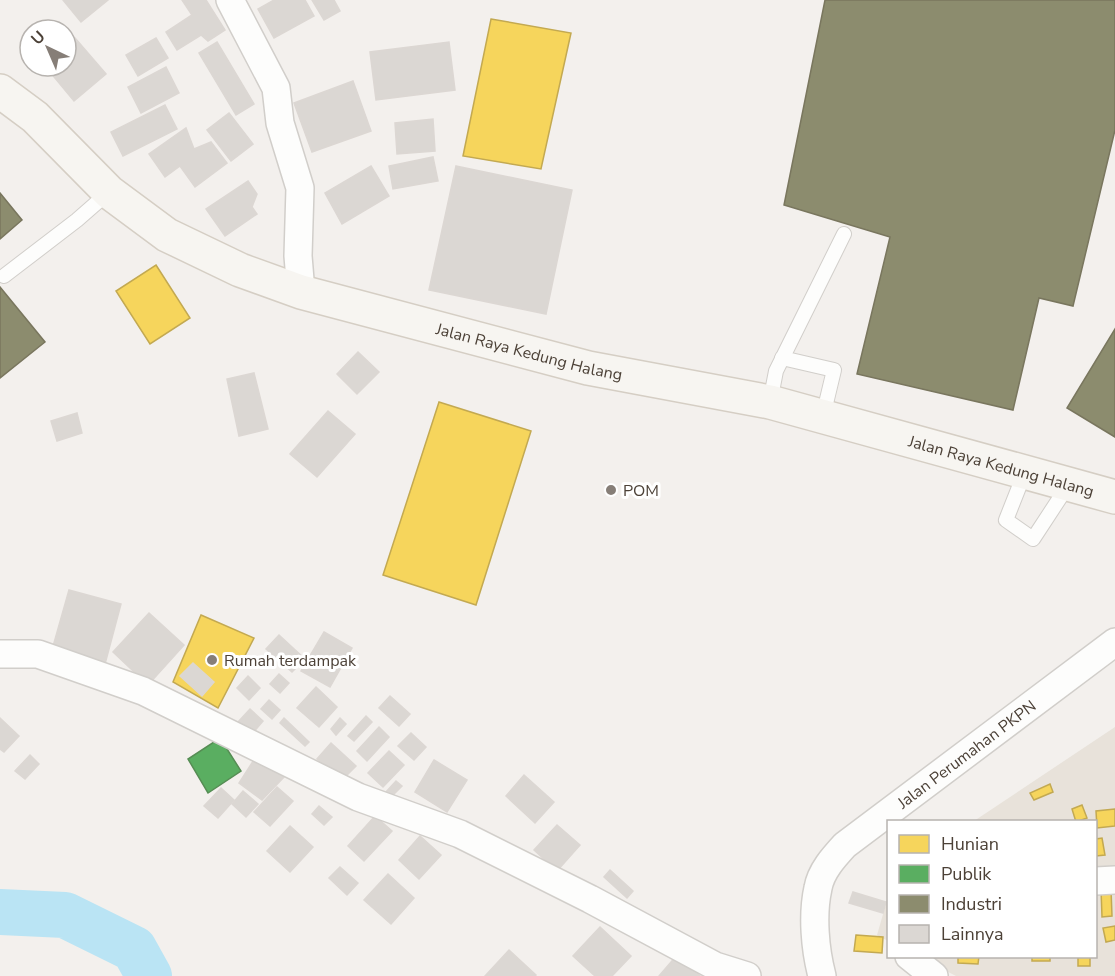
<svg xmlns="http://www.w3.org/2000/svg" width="1115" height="976" font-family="'Nunito Sans',sans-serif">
	<rect width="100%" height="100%" fill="#f3f0ed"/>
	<g fill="#e8e2da">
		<path d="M1115,727V976H956L919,957L1096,956V822L974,821Z"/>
		<path d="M888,897V941L877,935Z"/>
	</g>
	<g fill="#f6d55c" stroke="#c3a951" stroke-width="1.5">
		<path d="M491,19L571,33L541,169L463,156Z"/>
		<path d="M156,265L190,318L150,344L116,291Z"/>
		<path d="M439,402L531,431L476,605L383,575Z"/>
		<path d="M201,615L254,638L218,708L173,682Z"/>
		<path d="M1050,784L1053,792L1034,800L1030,793Z"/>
		<path d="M1082,805L1087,818L1076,822L1072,809Z"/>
		<path d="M1115,809V826L1097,828L1096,811Z"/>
		<path d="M1102,838L1105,855L1096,856V839Z"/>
		<path d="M1101,889H1111L1112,916L1102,917Z"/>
		<path d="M1115,926V940L1106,942L1103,928Z"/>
		<path d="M856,935L883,937L882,953L854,951Z"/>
		<path d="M958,956H979L978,964L958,963Z"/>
		<rect x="1032" y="956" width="18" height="5"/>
		<rect x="1078" y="956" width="12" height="10"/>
	</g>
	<path fill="#5aae61" stroke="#568d54" stroke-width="1.5" d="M220,738L241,771L208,793L188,759Z"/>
	<g fill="#8c8c6e" stroke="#79765e" stroke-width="1.5">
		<path d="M825,0H1115V130L1073,306L1039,298L1013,410L857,374L890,237L784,205Z"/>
		<path d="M0,193L22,220L0,239Z"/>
		<path d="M0,287L45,342L0,378Z"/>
		<path d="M1115,329V437L1067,408Z"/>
	</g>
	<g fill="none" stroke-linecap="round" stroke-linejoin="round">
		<path stroke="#bae4f4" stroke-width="46" d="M0,912L65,915L134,949L149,976"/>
	</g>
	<g fill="#dbd7d3" stroke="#dcd7d3" stroke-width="1.5">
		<path d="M63,0H108L81,22Z"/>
		<path d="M182,0H206L225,30L208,41L201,35L177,50L166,32L192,15Z"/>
		<path d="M274,0H305L314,16L274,38L258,9Z"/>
		<path d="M312,0H334L340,11L324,20Z"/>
		<path d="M75,38L106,74L74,101L45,66H66V46Z"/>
		<path d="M156,38L168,58L138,76L126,55Z"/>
		<path d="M217,42L254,104L236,115L199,53Z"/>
		<path d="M449,42L455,90L376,100L370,52Z"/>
		<path d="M166,67L179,93L141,113L128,87Z"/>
		<path d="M353,81L371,131L312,152L294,103Z"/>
		<path d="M165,105L177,129L123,156L111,132Z"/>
		<path d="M229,113L253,144L231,161L207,130Z"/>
		<path d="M433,119L435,151L397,154L395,123Z"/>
		<path d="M186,128L194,149L211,142L227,163L195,187L180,166L165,177L149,154Z"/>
		<path d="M433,157L438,181L393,189L389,166Z"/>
		<path d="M371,166L389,196L342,224L325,193Z"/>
		<path d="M456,166L572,190L546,314L429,290Z"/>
		<path d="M248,181L257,194L252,207L257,214L225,236L206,209Z"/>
		<path d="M358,352L379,372L357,394L337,374Z"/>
		<path d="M254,373L268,429L239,436L227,379Z"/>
		<path d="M328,411L355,434L317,477L290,454Z"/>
		<path d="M77,413L82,433L57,441L51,421Z"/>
		<path d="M69,590L121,604L105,664L52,650Z"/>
		<path d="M149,613L184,645L148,685L113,652Z"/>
		<path d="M324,632L352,648L330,687L301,671Z"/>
		<path d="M279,635L305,659L292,672L266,649Z"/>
		<path d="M193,663L214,682L202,696L180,676Z"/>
		<path d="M279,674L289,683L280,693L270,684Z"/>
		<path d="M248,676L260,688L249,700L237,688Z"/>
		<path d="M316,687L337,707L319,727L297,708Z"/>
		<path d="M390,696L410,714L399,726L379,708Z"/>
		<path d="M269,700L280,710L272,719L261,709Z"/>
		<path d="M250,709L263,721L251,735L238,722Z"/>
		<path d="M366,716L372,722L354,741L348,736Z"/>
		<path d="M0,718L19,736L4,752L0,749Z"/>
		<path d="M284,718L309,742L305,746L280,723Z"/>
		<path d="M340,718L346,724L336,735L331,729Z"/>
		<path d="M379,727L389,737L367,761L357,751Z"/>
		<path d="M411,733L426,747L414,760L398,746Z"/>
		<path d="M331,743L356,766L341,781L317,759Z"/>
		<path d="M389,751L404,765L383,787L368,773Z"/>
		<path d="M259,752L285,776L262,800L239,783Z"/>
		<path d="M30,755L39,764L25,779L15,771Z"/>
		<path d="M434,760L467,780L447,812L415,792Z"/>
		<path d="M524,775L554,802L535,823L506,796Z"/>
		<path d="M396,781L402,786L390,798L385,793Z"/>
		<path d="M277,787L293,801L270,826L254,812Z"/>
		<path d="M221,788L234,800L218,818L204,806Z"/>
		<path d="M243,791L258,804L246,817L232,804Z"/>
		<path d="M319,806L332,817L324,825L312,814Z"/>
		<path d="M375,816L392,831L364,861L348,846Z"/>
		<path d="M557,825L580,845L557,871L534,850Z"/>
		<path d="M290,826L313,847L290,872L267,851Z"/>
		<path d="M420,836L441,855L419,879L399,860Z"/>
		<path d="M340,867L358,883L347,895L329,878Z"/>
		<path d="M610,870L633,891L627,898L604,877Z"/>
		<path d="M388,874L414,898L391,924L364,900Z"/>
		<path d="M853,892L886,902L883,913L849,903Z"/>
		<path d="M600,927L631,956L612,976H595L573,956Z"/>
		<path d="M509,950L536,975L535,976H485Z"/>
		<path d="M677,955L700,976H659Z"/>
	</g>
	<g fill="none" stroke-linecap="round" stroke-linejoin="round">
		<g stroke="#d1ceca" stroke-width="16">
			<g id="service">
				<path d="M4,276L77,220L109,192"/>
				<path d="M782,358L834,370L823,416"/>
				<path d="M770,402L776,371L844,234"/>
				<path d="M1025,472L1006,520L1033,539L1069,484"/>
			</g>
		</g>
		<g stroke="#d1ceca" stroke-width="30">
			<g id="minor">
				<path d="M230,0L276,88L280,123L300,188L298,256L301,292"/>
				<path d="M0,654H38L143,691L358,797L460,834L590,899L715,966L747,976"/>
				<path d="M1096,881L1115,880"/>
				<path d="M909,956L934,976"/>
				<path id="s1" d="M822,976C815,949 812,915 818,888C821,871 834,857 845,845L1115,642"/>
			</g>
		</g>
		<g stroke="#d5cec4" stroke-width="36">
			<g id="secondary">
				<path id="s2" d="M0,91L35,117L109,192L167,235L240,270L301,292L588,368L770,402L1115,497"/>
			</g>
		</g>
		<use href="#service" stroke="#fdfdfc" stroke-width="14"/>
		<use href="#minor" stroke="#fdfdfc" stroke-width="27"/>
		<use href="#secondary" stroke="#f7f5f1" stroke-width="33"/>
	</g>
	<g fill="#867e77" stroke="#fff" stroke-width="2">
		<circle cx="611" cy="490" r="6"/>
		<circle cx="212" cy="660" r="6"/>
	</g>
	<g text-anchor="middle" stroke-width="6" stroke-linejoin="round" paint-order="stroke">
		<g font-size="16" fill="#4c4137" stroke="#fff">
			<text dy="6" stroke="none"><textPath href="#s2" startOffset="603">Jalan Raya Kedung Halang</textPath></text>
			<text dy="6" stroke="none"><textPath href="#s2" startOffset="1089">Jalan Raya Kedung Halang</textPath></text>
			<text dy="6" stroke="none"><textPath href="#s1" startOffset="292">Jalan Perumahan PKPN</textPath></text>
		</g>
		<g font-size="16" fill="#4c4137" stroke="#fff" text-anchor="start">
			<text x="623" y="496">POM</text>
			<text x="224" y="666">Rumah terdampak</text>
		</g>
	</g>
	<rect x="887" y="820" width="210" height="138" fill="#ffffff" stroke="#b7b3af" stroke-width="1.5"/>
	<rect x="899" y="835" width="30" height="18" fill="#f6d55c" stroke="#b7b3af" stroke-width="1.5"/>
	<text x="941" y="850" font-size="18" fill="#4c4137">Hunian</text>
	<rect x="899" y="865" width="30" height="18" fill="#5aae61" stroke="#b7b3af" stroke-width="1.5"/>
	<text x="941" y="880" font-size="18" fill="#4c4137">Publik</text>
	<rect x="899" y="895" width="30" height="18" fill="#8c8c6e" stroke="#b7b3af" stroke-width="1.5"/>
	<text x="941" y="910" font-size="18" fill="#4c4137">Industri</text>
	<rect x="899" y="925" width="30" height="18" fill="#dbd7d3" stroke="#b7b3af" stroke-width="1.5"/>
	<text x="941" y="940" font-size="18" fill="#4c4137">Lainnya</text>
	<g transform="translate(48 48) rotate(316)"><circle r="28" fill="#ffffff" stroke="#b7b3af" stroke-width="1.5"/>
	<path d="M0-4.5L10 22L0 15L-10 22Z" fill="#867e77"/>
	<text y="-9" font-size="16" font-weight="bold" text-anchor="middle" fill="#4c4137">U</text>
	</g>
</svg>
